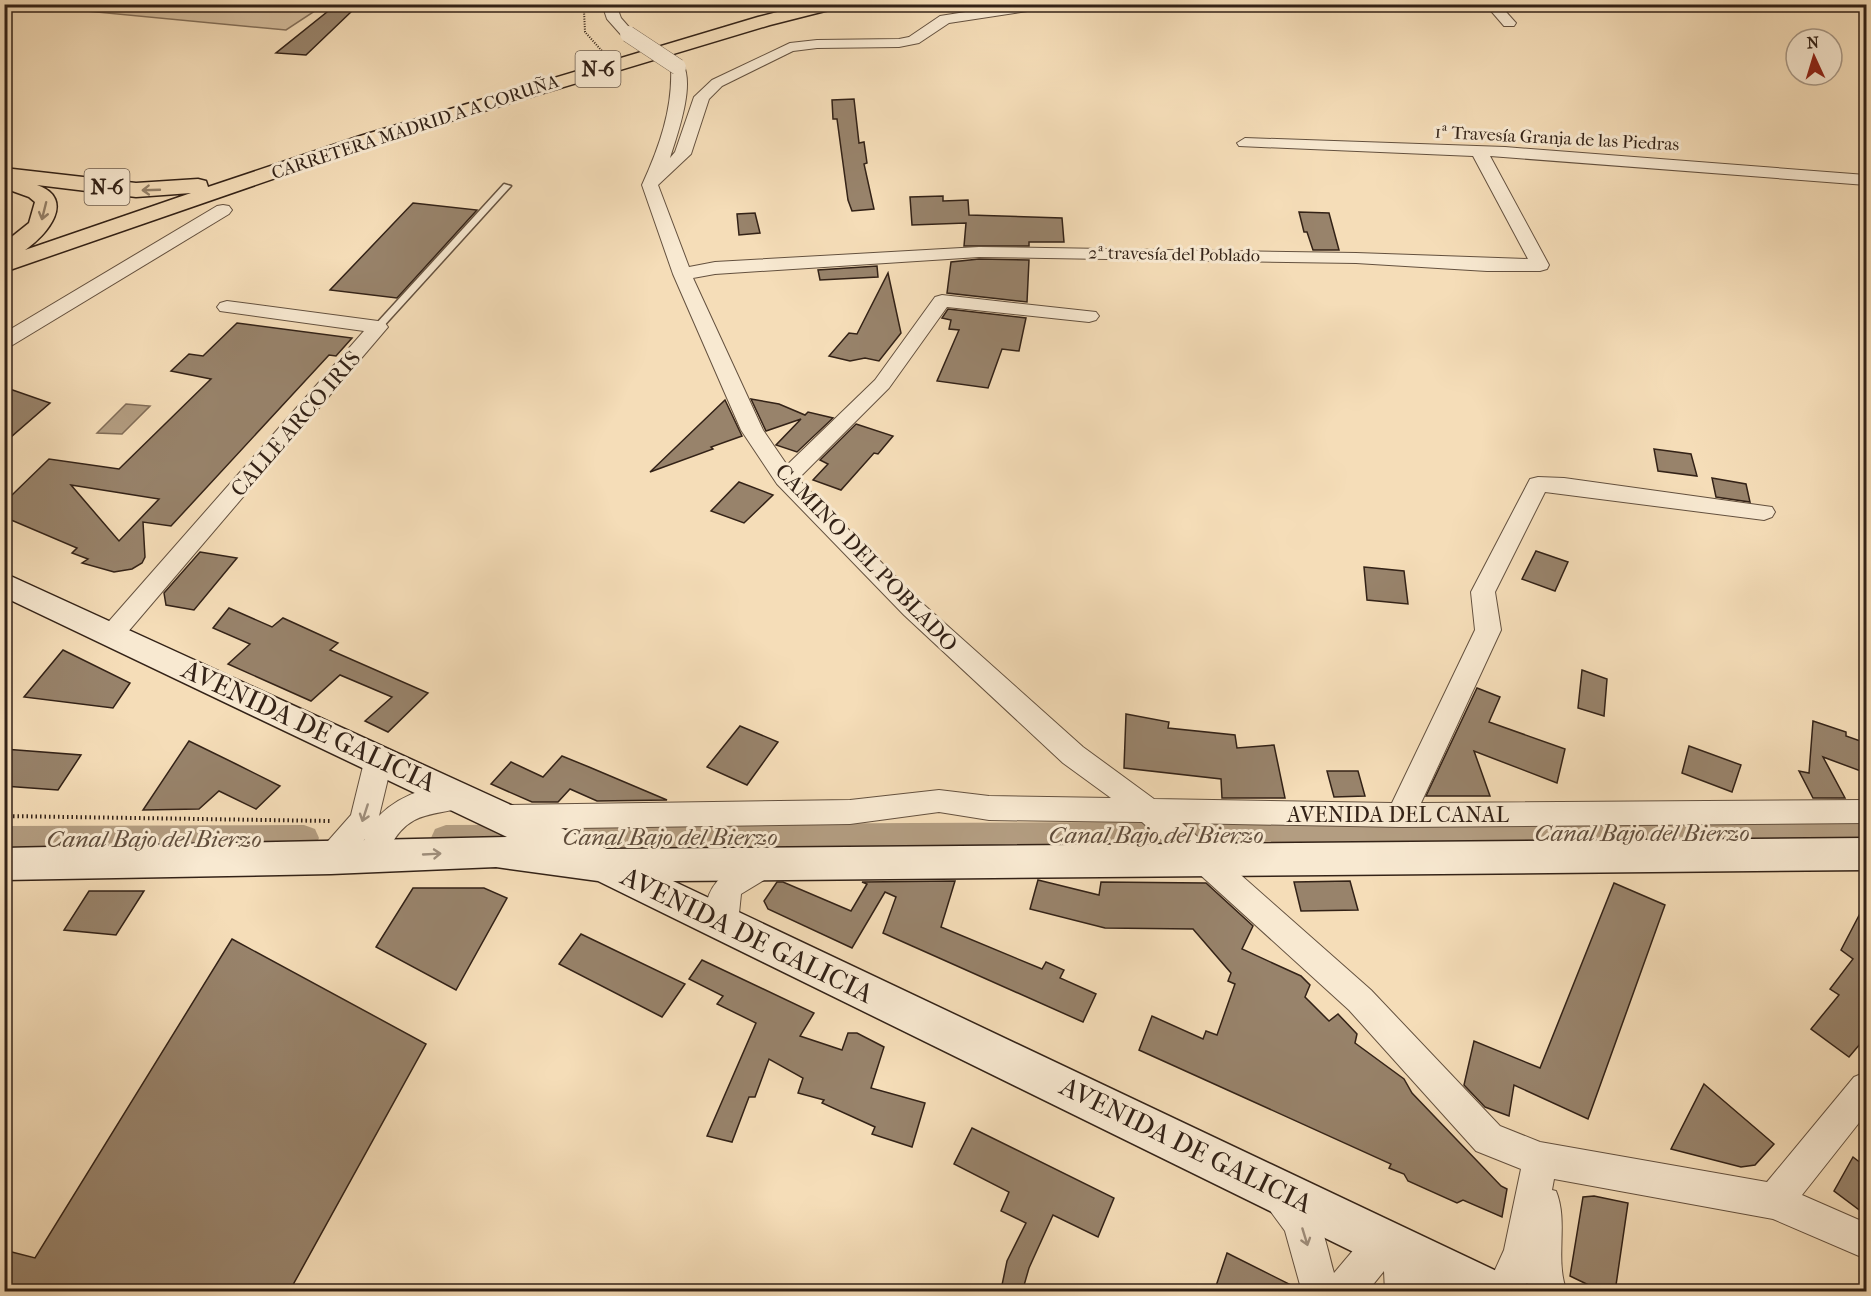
<svg xmlns="http://www.w3.org/2000/svg" width="1871" height="1296" font-family="'IM FELL French Canon',serif">
	<rect width="100%" height="100%" fill="#f5ddb8"/>
	<filter id="stains"><feTurbulence type="fractalNoise" baseFrequency=".00333" numOctaves="4"/><feColorMatrix values="0 0 0 0 .2 0 0 0 0 .09 0 0 0 0 .02 0 0 0 .5 -.17"/></filter>
	<radialGradient id="worn" r=".72"><stop offset=".6" stop-color="#630" stop-opacity="0"/><stop offset="1" stop-color="#630" stop-opacity=".3"/></radialGradient>
	<path fill="#d4bd9d" stroke="#84705a" stroke-width="1.5" d="M81,4L324,5L286,30L75,10Z"/>
	<path fill="#b39d81" stroke="#806c57" stroke-width="1.5" d="M126,404L150,406L122,434L97,433Z"/>
	<g fill="none" stroke-linecap="round" stroke-linejoin="round">
		<g fill="#b39d81" fill-rule="evenodd">
			<path d="M1866,819V845L446,851L435,847L431,838L435,829L446,825Z"/>
			<path d="M304,825L315,829L319,838L315,847L304,851L4,852V826Z"/>
		</g>
	</g>
	<g fill="#98836b" stroke="#332217" stroke-width="1.5" fill-rule="evenodd">
		<path d="M337,4H346L352,11L306,55L276,53Z"/>
		<path d="M854,99L859,143L864,142L867,163L864,164L874,209L852,211L848,200L837,119H833L832,100Z"/>
		<path d="M943,196V201L968,200L969,215L1062,218L1064,242H1029V246H964L966,223L912,225L910,197Z"/>
		<path d="M413,203L477,210L397,298L330,290Z"/>
		<path d="M1299,212L1329,213L1339,250H1313L1307,232H1304Z"/>
		<path d="M755,213L760,233L739,235L737,214Z"/>
		<path d="M979,259L1029,260L1027,302L947,293L951,262Z"/>
		<path d="M877,266L878,277L820,280L818,270Z"/>
		<path d="M888,273L901,333L879,361L865,358L850,361L829,356L849,333L857,334Z"/>
		<path d="M948,309L1026,318L1019,351L1002,349L988,388L937,381L959,330L949,329L951,320L942,318Z"/>
		<path d="M237,323L352,338L336,356L329,355L171,526L143,522L145,557L142,563L132,569L114,572L82,563L88,559L72,553L77,548L4,517V493L12,495L49,459L119,469L211,379L171,371L189,354L203,356ZM71,485L159,499L119,541Z"/>
		<path d="M4,387L50,403L4,443Z"/>
		<path d="M751,399L779,404L805,415L808,412L833,418L797,452L776,445L801,419L766,431Z"/>
		<path d="M725,400L742,436L711,447L713,449L650,472Z"/>
		<path d="M856,424L893,436L878,454L874,453L841,490L813,480L828,464L820,460Z"/>
		<path d="M1654,449L1691,454L1697,476L1658,471Z"/>
		<path d="M1712,478L1746,484L1750,502L1716,497Z"/>
		<path d="M739,482L773,495L744,523L711,511Z"/>
		<path d="M1536,551L1568,562L1555,591L1522,579Z"/>
		<path d="M200,552L237,558L194,610L166,605L164,593Z"/>
		<path d="M1364,567L1404,571L1408,604L1367,600Z"/>
		<path d="M229,608L272,627L283,618L338,643L330,650L428,693L388,732L365,721L392,697L340,675L311,701L228,664L250,644L213,628Z"/>
		<path d="M63,650L130,683L113,708L24,697Z"/>
		<path d="M1582,670L1607,679L1604,716L1578,708Z"/>
		<path d="M1477,688L1500,697L1489,722L1565,749L1557,783L1474,751L1490,796H1426Z"/>
		<path d="M1126,714L1169,722L1168,728L1235,735L1237,748L1274,745L1285,798H1222L1221,779L1124,768Z"/>
		<path d="M1813,721L1846,732V736L1866,743V773L1823,757L1845,798H1813L1799,771L1809,773Z"/>
		<path d="M740,726L778,742L747,785L707,767Z"/>
		<path d="M189,741L236,764L280,786L256,809L219,791L199,809L143,810Z"/>
		<path d="M1689,746L1741,765L1732,792L1682,773Z"/>
		<path d="M4,749L81,755L58,790L4,786Z"/>
		<path d="M562,756L589,767L667,800L597,801L570,789L558,802H532L491,784L511,762L543,777Z"/>
		<path d="M1327,771H1358L1365,796L1334,797Z"/>
		<path d="M1038,880L1099,895L1101,882L1206,883L1253,926L1242,949L1301,976L1310,985L1305,997L1329,1021L1338,1014L1357,1034L1355,1043L1404,1079L1412,1093L1501,1186L1507,1189L1502,1217L1463,1200L1457,1203L1408,1181L1404,1174L1389,1168L1391,1164L1139,1050L1152,1016L1203,1039L1206,1031L1217,1035L1235,984L1228,981L1231,973L1193,929L1105,928L1030,909Z"/>
		<path d="M955,881L941,927L1042,969L1046,962L1064,970L1060,978L1096,994L1083,1022L883,933L896,897L885,892L852,948L768,909L764,901L777,882H783L851,911L867,884L862,882Z"/>
		<path d="M1350,881L1358,910L1301,911L1294,882Z"/>
		<path d="M1614,883L1665,905L1588,1119L1514,1085L1509,1116L1485,1107L1464,1085L1474,1041L1540,1068Z"/>
		<path d="M413,888H484L507,898L456,990L376,947Z"/>
		<path d="M89,891H144L116,935L64,930Z"/>
		<path d="M1866,902V1037L1849,1057L1811,1029L1839,995L1830,989L1853,959L1841,950Z"/>
		<path d="M581,934L685,984L662,1017L559,964Z"/>
		<path d="M232,939L426,1044L289,1292H4V1250L35,1258Z"/>
		<path d="M702,960L814,1013L800,1036L842,1050L848,1033H857L884,1047L871,1088L925,1103L912,1147L872,1134L875,1127L822,1103L824,1100L798,1093L803,1078L769,1059L755,1097H749L732,1142L707,1136L756,1023L717,1004L723,996L689,979Z"/>
		<path d="M1704,1084L1774,1144L1755,1165L1741,1167L1671,1149Z"/>
		<path d="M972,1128L1114,1198L1098,1237L1053,1215L1029,1268L1023,1289L1002,1285L1007,1261L1026,1223L1001,1211L1009,1192L954,1164Z"/>
		<path d="M1853,1157L1866,1167V1215L1834,1191Z"/>
		<path d="M1594,1196L1628,1203L1615,1292H1603L1570,1276L1583,1197Z"/>
		<path d="M1227,1253L1299,1289L1300,1292H1214Z"/>
	</g>
	<g fill="none" stroke-linecap="round" stroke-linejoin="round">
		<g stroke="#64513f" stroke-width="3">
			<path id="lane" d="M504,184L511,186L381,329H375V325Z"/>
		</g>
		<g stroke="#64513f" stroke-width="2">
			<g id="street">
				<path d="M602,4H616L621,18L635,34L633,37H623L607,19Z"/>
				<path d="M1016,4H1053L1047,8L949,23L919,43L899,47L817,48L793,51L722,86L709,99L691,154L658,185L689,267L715,262L979,247L1356,253L1528,259L1473,156L1239,146L1237,143L1245,138L1505,147L1866,175V185L1490,156L1549,265L1547,269L1540,271H1487L1356,263L979,257L715,274L693,278L763,430L787,465L875,380L935,297L942,295L1096,312L1099,316L1096,320L1089,322L947,307L889,388L798,479L922,603L1083,747L1154,799L1392,803L1475,630L1471,592L1530,479L1538,477L1564,478L1772,507L1775,512L1772,517L1764,520L1545,492L1495,592L1501,630L1421,803L1866,800V823L1401,827L1182,823L1371,990L1500,1126L1540,1142L1767,1182L1854,1077L1866,1072V1114L1802,1195L1866,1223V1259L1773,1219L1554,1179L1552,1190L1556,1191C1569,1223 1554,1259 1567,1292H1530L1527,1283L1523,1292H1485L1504,1250L1521,1169L1476,1151L1349,1010L1142,822L989,820L939,812L850,824L503,829L493,825L489,817L493,809L503,805L850,800L939,790L989,796L1111,798L1063,763L904,615L777,484L741,430L673,274L642,185C659,148 673,109 671,67L673,64H683C695,86 677,135 670,158L675,152L694,97L712,80L790,43L817,40L899,39L909,37L940,16Z"/>
				<path d="M1485,4H1499L1516,23L1514,26H1504Z"/>
				<path d="M223,205L229,206L232,210L229,214L11,346L4,348V333L217,206Z"/>
				<path d="M227,301L378,321L385,323L388,327L121,640L112,643L103,640L99,634L103,628L364,331L220,311L217,307L220,303Z"/>
				<path d="M379,747L389,750L393,758L379,816C400,794 442,779 471,789L475,797L471,805C436,817 410,808 390,847L395,856L390,865L380,868L370,865L360,848L365,839C351,855 343,875 321,867L316,858L321,849L351,815L365,758L369,750Z"/>
				<path d="M764,853L774,856L779,865L774,874L741,894L738,923L734,932L723,936L712,932C692,890 729,865 764,853Z"/>
				<path d="M1284,1181C1319,1196 1325,1241 1334,1273L1372,1228L1385,1223L1414,1235L1419,1248L1423,1292H1385L1384,1271L1367,1292H1302L1285,1231L1271,1212L1266,1199L1271,1186Z"/>
			</g>
		</g>
		<g stroke="#332217" stroke-width="3">
			<path id="secondary" d="M4,573L607,849L1866,838V870L673,881L1505,1275L1512,1292H1435L598,881L496,867L331,874L4,880V848L507,837L4,597Z"/>
		</g>
		<g stroke="#332217" stroke-width="3">
			<path id="highway" d="M808,4H839L837,8L770,25L374,144L4,272V243L29,223L35,202L29,197L4,188V168L136,183L198,179L206,181L208,187L360,136L758,17ZM37,185L136,197L191,193L25,250C47,235 77,199 37,185Z"/>
		</g>
		<path stroke="#332217" stroke-width="2" stroke-dasharray="1 1.5" stroke-linecap="butt" d="M577,4L584,11L585,32L602,51"/>
		<path stroke="#332217" stroke-width="4" stroke-dasharray="1.5 3" stroke-linecap="butt" d="M4,816L330,821"/>
		<use href="#lane" fill="#f8e9d1" fill-rule="evenodd"/>
		<use href="#street" fill="#f8e9d1" fill-rule="evenodd"/>
		<use href="#secondary" fill="#f8e9d1" fill-rule="evenodd"/>
		<use href="#highway" fill="#f5ddb8" fill-rule="evenodd"/>
		<g stroke="#64513f" stroke-width="17" stroke-linecap="butt">
			<path id="street-bridge" d="M628,34L678,67"/>
		</g>
		<use href="#street-bridge" stroke="#f8e9d1" stroke-width="16"/>
	</g>
	<defs><path id="oneway-shaft" d="M-6 0H5M1.5-3L5.5 0L1.5 3" fill="none" stroke-width="1.6" stroke-linecap="round" stroke-linejoin="round" transform="scale(1.5)"/></defs>
	<g stroke="#948068">
		<use href="#oneway-shaft" transform="translate(151 190) rotate(178)"/>
		<use href="#oneway-shaft" transform="translate(44 211) rotate(104)"/>
	</g>
	<g stroke="#9f8f7d">
		<use href="#oneway-shaft" transform="translate(365 813) rotate(108)"/>
		<use href="#oneway-shaft" transform="translate(432 854) rotate(-3)"/>
		<use href="#oneway-shaft" transform="translate(1305 1237) rotate(73)"/>
	</g>
	<g text-anchor="middle" stroke-width="6" stroke-linejoin="round" paint-order="stroke">
		<g font-size="18" fill="#332217" stroke="#f8e9d1">
			<text transform="translate(415 127) rotate(-18)" y="6">CARRETERA MADRID A A CORUÑA</text>
			<text transform="translate(1557 138) rotate(3)" y="6">1ª Travesía Granja de las Piedras</text>
			<text transform="translate(1174 254) rotate(1)" y="6">2ª travesía del Poblado</text>
		</g>
		<g fill="#f8e9d1" stroke="#6e5e4f" stroke-width="1.5">
			<rect x="575.5" y="51" width="45" height="36" rx="4.5"/>
			<rect x="84.5" y="169" width="45" height="36" rx="4.5"/>
		</g>
		<g font-size="21" font-weight="bold" fill="#332217">
			<text x="598" y="76">N-6</text>
			<text x="107" y="194">N-6</text>
		</g>
		<g font-size="22" fill="#332217" stroke="#f8e9d1">
			<text transform="translate(295 423) rotate(-49)" y="8">CALLE ARCO IRIS</text>
			<text transform="translate(867 557) rotate(46)" y="8">CAMINO DEL POBLADO</text>
			<text x="1398" y="822">AVENIDA DEL CANAL</text>
		</g>
		<g font-size="24" font-style="italic" fill="#604d3c" stroke="#f8e9d1">
			<text x="1642" y="841">Canal Bajo del Bierzo</text>
			<text x="1156" y="843">Canal Bajo del Bierzo</text>
			<text x="670" y="845">Canal Bajo del Bierzo</text>
			<text x="154" y="847">Canal Bajo del Bierzo</text>
		</g>
		<g font-size="27" fill="#332217" stroke="#f8e9d1">
			<text transform="translate(309 726) rotate(25)" y="9">AVENIDA DE GALICIA</text>
			<text transform="translate(747 935) rotate(26)" y="9">AVENIDA DE GALICIA</text>
			<text transform="translate(1186 1145) rotate(26)" y="9">AVENIDA DE GALICIA</text>
		</g>
	</g>
	<rect width="1871" height="1296" fill="none" stroke="#f5ddb8" stroke-width="24"/>
	<rect x="6" y="6" width="1859" height="1284" fill="none" stroke="#332217" stroke-width="3"/>
	<rect x="12" y="12" width="1847" height="1272" fill="none" stroke="#332217" stroke-width="1.5"/>
	<g transform="translate(1814 57) rotate(356)"><circle r="28" fill="#f8e9d1" stroke="#a99987" stroke-width="1.5"/>
	<path d="M0-4.5L10 22L0 15L-10 22Z" fill="#8f2418"/>
	<text y="-9" font-size="16" font-weight="bold" text-anchor="middle" fill="#332217">N</text>
	</g>
	<rect width="100%" height="100%" filter="url(#stains)"/>
	<rect width="100%" height="100%" fill="url(#worn)"/>
</svg>
